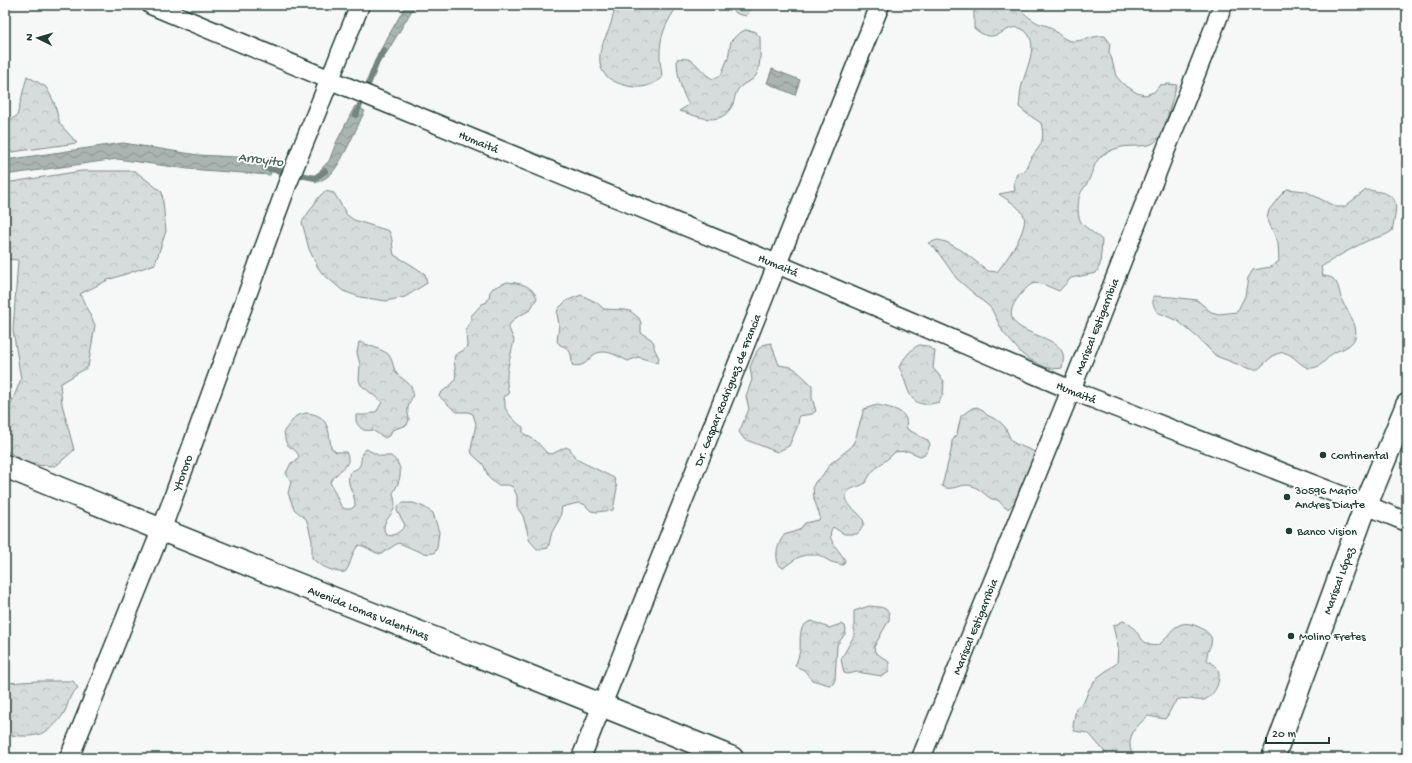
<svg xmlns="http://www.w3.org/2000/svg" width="1412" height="763" font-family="'Gochi Hand',sans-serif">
	<defs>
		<pattern id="forest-crowns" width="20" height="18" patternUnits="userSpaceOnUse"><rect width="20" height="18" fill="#d6dcdb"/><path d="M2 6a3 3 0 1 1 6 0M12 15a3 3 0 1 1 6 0" fill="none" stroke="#b7bebd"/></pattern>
		<pattern id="water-waves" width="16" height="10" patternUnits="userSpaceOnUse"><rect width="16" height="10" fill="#aab5b1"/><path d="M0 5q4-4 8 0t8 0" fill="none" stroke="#8a9491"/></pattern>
	</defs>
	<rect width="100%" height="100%" fill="#f6f7f7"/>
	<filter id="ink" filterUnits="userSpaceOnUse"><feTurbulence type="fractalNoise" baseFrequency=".025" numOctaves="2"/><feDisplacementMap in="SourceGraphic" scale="8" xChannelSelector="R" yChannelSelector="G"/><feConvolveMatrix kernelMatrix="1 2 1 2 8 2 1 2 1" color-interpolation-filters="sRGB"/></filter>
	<g filter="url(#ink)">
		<g fill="url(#forest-crowns)" stroke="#7a8c88">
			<path d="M616,5H678C666,23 659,36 660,58C660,65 662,71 662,78C652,86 641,89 628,86C607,81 596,72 601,49C603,40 609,32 611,23C613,17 614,11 616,5Z"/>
			<path d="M724,5H751V9L746,16L738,14Z"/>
			<path d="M973,5H1016C1022,12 1030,19 1038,23C1042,25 1046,25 1050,27C1057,32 1062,39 1071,41C1082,42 1093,35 1105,36L1110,43L1109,52L1112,60L1116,76L1122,83L1137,93L1145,95L1154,92L1160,85L1169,84L1177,85C1171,99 1166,133 1155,142C1148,148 1131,145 1122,147C1117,148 1112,150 1108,152C1095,157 1093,171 1088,182C1085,187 1080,192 1079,198C1078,205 1077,216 1081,222C1085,228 1097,235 1102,240L1100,265L1096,273L1071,278L1059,291C1051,288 1040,281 1032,284C1026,287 1019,296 1015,302C997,333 1050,332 1061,350C1065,355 1063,362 1062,368L1053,369L1045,367L1029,359L1022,354L1003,332L991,308L957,279L935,248L928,243L938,240L946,242L961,250L988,271L997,272C1005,262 1031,227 1023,214C1018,205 1007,200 999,194L1015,191L1014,183L1017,173L1025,171C1031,149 1048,150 1041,123L1026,113L1019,107C1020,101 1020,94 1021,89C1024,72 1043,40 1022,29C1005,21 997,49 974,28V9Z"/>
			<path d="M745,30L754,31L760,37C760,49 762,72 753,79C749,82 744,83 740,87C735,92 735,98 733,104C721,129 699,116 679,111L689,105C681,91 677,75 677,59C697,55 698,72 713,79L721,75L728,58L731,41L738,34Z"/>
			<path d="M27,76L46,87L54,102L60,124L77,143L5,153V122L17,116Z"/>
			<path d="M82,171H135L162,192L166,231L155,264L108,280L80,294L95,325L88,367L60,384L62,404L74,450L56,466L30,465L5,450V419L21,379L13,330L18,260L5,259V183Z"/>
			<path d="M1287,189L1305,191L1336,207H1344L1366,190C1401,193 1398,202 1392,231C1382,238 1375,237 1365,242C1350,249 1335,258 1321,267L1323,276C1325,276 1330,277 1332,278C1340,283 1339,296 1343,303C1350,315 1365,335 1348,346C1343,350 1337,350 1332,354C1325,360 1320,369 1309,368C1299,366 1291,350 1280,353C1272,354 1264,365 1258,369H1250L1216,356L1197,337L1178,321L1157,312L1153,304V296L1171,297L1197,300L1211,312L1219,314L1237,312L1245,296L1248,278L1253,270L1271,267L1279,261L1278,243L1267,218L1269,210L1280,196Z"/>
			<path d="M325,191L334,193L347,215L354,220L389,231C393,239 392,246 394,255L410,264L425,274L427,283L405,297L386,301L360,297L343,291L322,273L317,266L309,249L302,222L319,197Z"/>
			<path d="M507,282C520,283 532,285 537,298L530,310L517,317L509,325C509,331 512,335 514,340C511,357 503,376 509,394L504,397C505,401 505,403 505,407C506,412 518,425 523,427V433L536,441L547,453L552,454L566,447L570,449L576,459L614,478L617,488L613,510L597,512L591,511L584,504L578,503L562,507L560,518L552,532L548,548L543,549H537L530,541L523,516L517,507V496L513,487L508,485H497L489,478L483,464L472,454L471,449L476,424L473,414L468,412H457C452,408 441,399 439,395C443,390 448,388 452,384C460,376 452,365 455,355L464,350L467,346L466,330L471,321V316L482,304L487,302L489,297L490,292L493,288Z"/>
			<path d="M581,295L596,302L604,309L625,310L630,311L639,318L641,323V333L651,339L654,343V348L659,358L658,363L638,357L628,361C619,357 608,349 597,353C589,356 586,369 572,365C572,355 571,348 560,345L557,341L559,325L557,314L558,309L566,301Z"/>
			<path d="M359,342C364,343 385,351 388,354C393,359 393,369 397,374C403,380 412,383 413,393C413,398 408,403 408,408C407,412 409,416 409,420L407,425L392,430L390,435L385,438L372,430C363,432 359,428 356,421V415H367L377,411L382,402L361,385L359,380L360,364L357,353Z"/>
			<path d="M771,343L779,365L791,367L795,369L812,385V398L816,411L812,414L799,416L798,425L789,446L777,452L744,439L739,432L749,409L746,396L752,380L750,367L757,351L762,345Z"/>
			<path d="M919,345L927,346L935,351L933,368L944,381L943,394L939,402C906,412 910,387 899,367C904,359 909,350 919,345Z"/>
			<path d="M877,405C886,407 903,409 906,419C907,422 906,426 907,429L927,440L930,444C928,450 927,454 920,456L908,451L895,452C889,459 881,463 874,470C870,474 868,479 865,483C860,488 842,487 847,501C851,510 862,513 864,523L860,531L857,534H844L833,527C824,540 841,550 845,561L843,565L831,562L819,555H805L797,558L783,568L779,565C774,555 778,544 784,535L799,530L805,523L819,520L820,516L814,499L813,486L816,481L822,476L830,464L850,448L855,440L864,409Z"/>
			<path d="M977,407L981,409L987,415L999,421L1005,427L1011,440L1014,443L1035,452L1036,461C1032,469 1026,476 1022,484C1016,495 1020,499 1008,509C1003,507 1002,504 999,501C996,499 993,500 990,498C984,494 979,488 972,486C961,482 951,493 942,486L951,451L952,441L957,434L961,416L972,408Z"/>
			<path d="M306,413C328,414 329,430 331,448L336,452H346C352,465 344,466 337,474C334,476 332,480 330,482L341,506L345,509H351L355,506C356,495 346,485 349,475C350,470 354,471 358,468C362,464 361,457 362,453L366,449L380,456H391C405,466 401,480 393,493C394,498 396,503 394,509C392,515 383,521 384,529C385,542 401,533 405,525L397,511L398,506L403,503H413L424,507L433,513L439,532L437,548L434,553C421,556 410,546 398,543L384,552L383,554C373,554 369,547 359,545C351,552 352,564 345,572C336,574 318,565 312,558V541L308,524L306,519L294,509L288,493L291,482L286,473L291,463L296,461L299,456C291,442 286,453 284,431L296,416Z"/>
			<path d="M869,606C878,607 892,606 889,620L874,647L875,652L889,662V672L882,676L857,672L848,674L844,673L841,659L854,636V611Z"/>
			<path d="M812,621L829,628L841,624L845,626L846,630L845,634L837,645L835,680L833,684L829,685L812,680L804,670L795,666C797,661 799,656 800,650C801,638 797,625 812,621Z"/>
			<path d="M1123,621C1137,625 1139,642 1150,645C1169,651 1168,612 1199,627C1203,629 1209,633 1211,637C1214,644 1205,652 1207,660C1211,663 1215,665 1217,668C1223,678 1215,696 1204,700C1196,702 1183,695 1176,701C1171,706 1170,714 1165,719L1148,716C1139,724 1129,733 1130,745C1130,750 1133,754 1132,758H1110L1091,736L1088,733L1074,731L1073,726L1076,708L1084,702L1089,689L1098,677L1117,663L1118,647L1113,626Z"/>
			<path d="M37,681H73L78,688C69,695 70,699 66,709C58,725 45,736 27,736C19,736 12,736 5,733V683Z"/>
		</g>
		<g fill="url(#water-waves)" stroke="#72857f">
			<path d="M406,5H415L383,59L377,56Z"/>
			<path d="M772,69L800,80L795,95L767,83Z"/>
			<path d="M355,106L365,111C357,126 342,163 331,174C326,178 321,181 315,183L321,169L329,161L336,143Z"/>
			<path d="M123,143L198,155L274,159L270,175L188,169L117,159L5,175V160Z"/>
		</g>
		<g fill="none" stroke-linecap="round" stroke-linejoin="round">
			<g stroke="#72857f" stroke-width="6">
				<path d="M356,115L377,62L384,50"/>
				<path d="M265,168L315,178L325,171"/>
			</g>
			<g stroke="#1f3d34" stroke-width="21">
				<g id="street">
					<path id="s1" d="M151,5L381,101L777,264L1071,390L1366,505L1407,522"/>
					<path id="s2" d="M69,758L161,531L287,185L360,5"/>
					<path id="s3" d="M581,758L880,5"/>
					<path id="s4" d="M921,758L1071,390L1223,5"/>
				</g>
			</g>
			<g stroke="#1f3d34" stroke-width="25">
				<g id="secondary">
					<path id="s5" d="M5,466C246,566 491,659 732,758"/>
					<path id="s6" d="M1273,758L1366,505L1407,405"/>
				</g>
			</g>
			<use href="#street" stroke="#fff" stroke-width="18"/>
			<use href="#secondary" stroke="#fff" stroke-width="22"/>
		</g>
	</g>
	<g fill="#1f3d34" stroke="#fff" stroke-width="1.5">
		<circle cx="1323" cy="455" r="4"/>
		<circle cx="1287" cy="497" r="4"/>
		<circle cx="1289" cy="531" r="4"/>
		<circle cx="1291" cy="636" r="4"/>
	</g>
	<g text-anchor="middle" stroke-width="3.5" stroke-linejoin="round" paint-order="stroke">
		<g font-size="12" fill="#1f3d34" stroke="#fff">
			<text dy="4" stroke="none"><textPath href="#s1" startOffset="355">Humaitá</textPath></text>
			<text dy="4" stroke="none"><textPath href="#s1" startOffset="679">Humaitá</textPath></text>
			<text dy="4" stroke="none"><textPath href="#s4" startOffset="466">Mariscal Estigarribia</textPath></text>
			<text dy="4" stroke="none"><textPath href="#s3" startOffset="396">Dr. Gaspar Rodriguez de Francia</textPath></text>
			<text dy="4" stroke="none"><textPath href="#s1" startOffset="1003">Humaitá</textPath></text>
			<text dy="4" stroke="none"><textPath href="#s2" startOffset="307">Ytororo</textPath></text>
			<text dy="4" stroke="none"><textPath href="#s6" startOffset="189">Mariscal López</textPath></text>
			<text dy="4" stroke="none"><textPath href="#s5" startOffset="392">Avenida Lomas Valentinas</textPath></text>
			<text dy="4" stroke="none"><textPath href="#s4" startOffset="142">Mariscal Estigarribia</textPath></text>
		</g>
		<g font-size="12" fill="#1f3d34" stroke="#fff" text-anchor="start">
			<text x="1331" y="459">Continental</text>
			<text x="1295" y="494">30596 Mario<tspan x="1295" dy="14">Andres Diarte</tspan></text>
			<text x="1297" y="535">Banco Vision</text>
			<text x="1299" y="640">Molino Fretes</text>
		</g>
		<g font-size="13" font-style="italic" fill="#49615a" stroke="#fff">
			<text transform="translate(261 158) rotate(7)" y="5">Arroyito</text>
		</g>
	</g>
	<rect width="1412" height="763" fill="none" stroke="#fff" stroke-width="20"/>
	<rect x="10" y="10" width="1392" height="743" fill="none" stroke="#1f3d34" stroke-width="1.5" filter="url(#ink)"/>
	<g transform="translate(38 38) rotate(275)" stroke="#ffffff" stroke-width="3" paint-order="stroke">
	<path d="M0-3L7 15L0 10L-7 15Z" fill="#1f3d34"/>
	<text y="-6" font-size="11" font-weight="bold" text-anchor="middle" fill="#1f3d34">N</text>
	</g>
	<path d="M1266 737v6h63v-6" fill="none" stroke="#1f3d34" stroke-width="2"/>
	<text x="1272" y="737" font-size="12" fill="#1f3d34" stroke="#ffffff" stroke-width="3" paint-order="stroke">20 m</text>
</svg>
